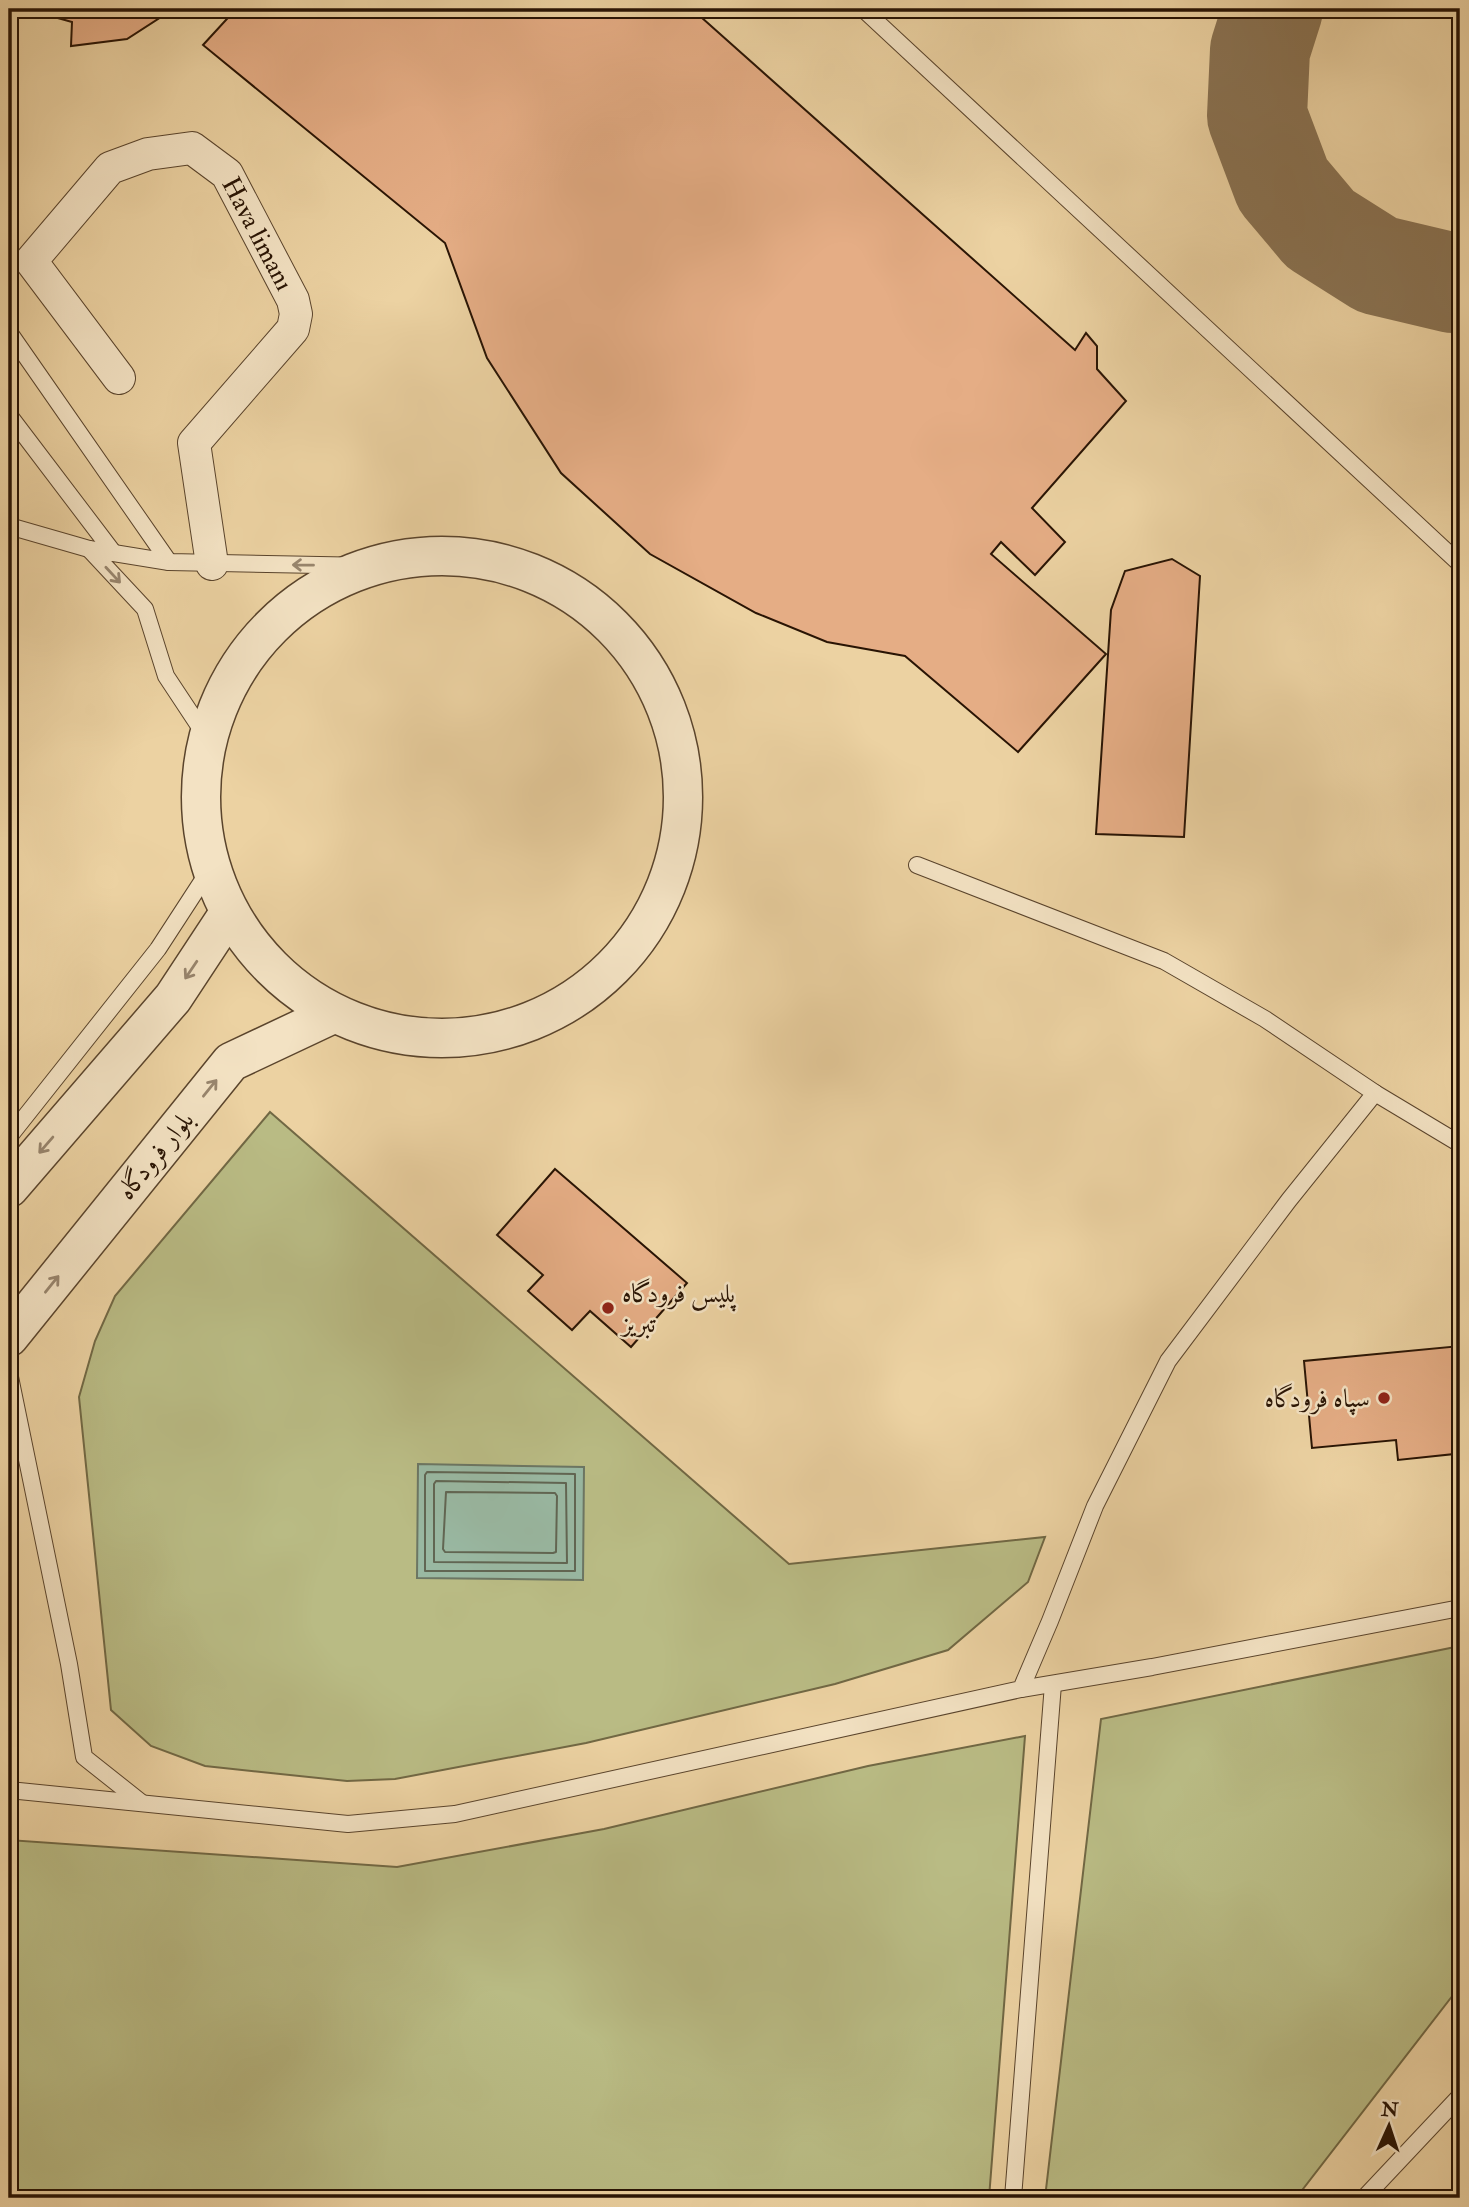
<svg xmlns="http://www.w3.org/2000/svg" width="1469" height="2207" font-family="'IM FELL Double Pica',Amiri,serif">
	<rect width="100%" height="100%" fill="#ecd2a2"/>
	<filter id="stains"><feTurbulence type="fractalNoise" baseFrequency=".00286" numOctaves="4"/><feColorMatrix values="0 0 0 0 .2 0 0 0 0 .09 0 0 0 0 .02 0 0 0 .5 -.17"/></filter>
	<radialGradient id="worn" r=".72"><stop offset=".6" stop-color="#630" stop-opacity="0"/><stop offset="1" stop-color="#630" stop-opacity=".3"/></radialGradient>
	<g fill="#b9bb84" stroke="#716844" stroke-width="2">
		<path d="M270,1112L789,1564L1045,1537L1028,1582L948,1650L835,1684L586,1743L395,1779L347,1781L205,1766L151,1746L111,1710L79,1397L95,1341L115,1296Z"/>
		<path d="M1460,1646V1986L1296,2198H1045L1101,1719Z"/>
		<path d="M1025,1736L989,2198H9V1840L397,1867L604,1829L868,1766Z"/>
	</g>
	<path fill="#99b8a2" stroke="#6c7663" stroke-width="2" d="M418,1464L584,1467L583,1580L417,1578Z"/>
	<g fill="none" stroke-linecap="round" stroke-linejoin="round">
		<g stroke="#616653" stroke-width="2">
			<path d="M427,1472L575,1474V1571H425V1475Z"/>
			<path d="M436,1481L566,1483L567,1563L434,1562V1484Z"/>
			<path d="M446,1492L555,1493L557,1496L556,1552L553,1553L445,1552L443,1549Z"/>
		</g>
		<path stroke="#8a7353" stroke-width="100" d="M1273,9L1260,50L1257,116L1283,185L1320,229L1377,265L1453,283L1460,282"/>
	</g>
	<g fill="#e5ad85" stroke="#291404" stroke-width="2">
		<path d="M34,9H165L161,17L127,39L71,46L72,22L40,13Z"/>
		<path d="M236,9H692L1075,350L1086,333L1097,346V369L1126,401L1032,508L1065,542L1035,575L1001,542L991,554L1106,654L1018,752L905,656L827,642L756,613L650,554L561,473L487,358L445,243L203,45Z"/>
		<path d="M1172,559L1200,576L1184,837L1096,834L1111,610L1125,571Z"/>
		<path d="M555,1169L687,1283L631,1347L590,1311L572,1330L528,1291L543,1275L497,1235Z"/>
		<path d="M1460,1346V1435L1453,1436L1454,1454L1398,1460L1396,1440L1312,1448L1304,1361Z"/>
	</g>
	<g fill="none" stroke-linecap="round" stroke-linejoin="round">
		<g stroke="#5a442c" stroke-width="18">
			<g id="service">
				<path d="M863,9L1460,564"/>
				<path d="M9,332L169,562"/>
				<path d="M9,415L113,552"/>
				<path d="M9,526L89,549"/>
				<path d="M209,741L166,676L145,609L89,549L169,562L372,566"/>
				<path d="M1375,1093L1460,1144"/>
				<path d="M9,1137L158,949L212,866"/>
				<path d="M9,1372L69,1664L84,1757L142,1803"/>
				<path d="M1021,1689L1152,1667L1460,1608"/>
				<path d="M9,1790L348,1824L455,1814L1021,1689L1050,1621L1095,1506L1168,1361L1289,1200L1375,1093L1265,1019L1164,961L917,865"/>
				<path d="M1013,2198L1053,1684"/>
				<path d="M1364,2198L1460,2096"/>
			</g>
		</g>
		<g stroke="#5a442c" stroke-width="34">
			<g id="minor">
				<path id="s1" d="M119,378L31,261L110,168L148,154L192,148L227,174L293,300L296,314L293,329L194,443L212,564"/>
			</g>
		</g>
		<g stroke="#5a442c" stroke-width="41">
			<g id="tertiary">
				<circle cx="442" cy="797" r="241"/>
				<path d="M9,1188L173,998L229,913"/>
				<path d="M9,1337L231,1062L333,1014"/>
			</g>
		</g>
		<use href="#service" stroke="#f3e2c3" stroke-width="16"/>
		<use href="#minor" stroke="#f3e2c3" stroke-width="32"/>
		<use href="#tertiary" stroke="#f3e2c3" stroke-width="38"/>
	</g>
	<defs><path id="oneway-shaft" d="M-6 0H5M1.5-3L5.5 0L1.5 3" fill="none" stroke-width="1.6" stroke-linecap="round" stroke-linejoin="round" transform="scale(1.75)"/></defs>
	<g stroke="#98856d">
		<use href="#oneway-shaft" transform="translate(303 565) rotate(-179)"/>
		<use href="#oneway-shaft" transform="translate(113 575) rotate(47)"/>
		<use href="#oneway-shaft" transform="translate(191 970) rotate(124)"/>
		<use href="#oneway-shaft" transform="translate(210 1088) rotate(-51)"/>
		<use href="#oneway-shaft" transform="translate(46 1145) rotate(131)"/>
		<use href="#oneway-shaft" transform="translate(52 1284) rotate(-51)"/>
	</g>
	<g fill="#8f2418" stroke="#f3e2c3" stroke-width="2.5">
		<circle cx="608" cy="1308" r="7"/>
		<circle cx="1384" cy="1398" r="7"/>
	</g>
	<g text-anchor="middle" stroke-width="5" stroke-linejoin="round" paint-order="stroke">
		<g font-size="26" fill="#291404" stroke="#f3e2c3">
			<text dy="9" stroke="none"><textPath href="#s1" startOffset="464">Hava limanı</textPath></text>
			<text transform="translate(155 1155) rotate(-51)" y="9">بلوار فرودگاه</text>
		</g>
		<g font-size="26" fill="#291404" stroke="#f3e2c3" text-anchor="start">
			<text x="622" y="1302">پلیس فرودگاه<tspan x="622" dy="30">تبریز</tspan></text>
			<text x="1370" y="1407" text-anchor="end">سپاه فرودگاه</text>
		</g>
	</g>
	<rect width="1469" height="2207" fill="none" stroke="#ecd2a2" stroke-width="35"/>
	<rect x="10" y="10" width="1448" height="2186" fill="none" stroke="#291404" stroke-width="3.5"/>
	<rect x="18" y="18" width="1434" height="2172" fill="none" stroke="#291404" stroke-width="2"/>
	<g transform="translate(1389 2126) rotate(3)" stroke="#f3e2c3" stroke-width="5" paint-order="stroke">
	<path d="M0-5L12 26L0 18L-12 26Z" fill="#291404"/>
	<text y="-10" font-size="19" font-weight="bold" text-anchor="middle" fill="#291404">N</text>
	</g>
	<rect width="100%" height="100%" filter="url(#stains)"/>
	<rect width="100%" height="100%" fill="url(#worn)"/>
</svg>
